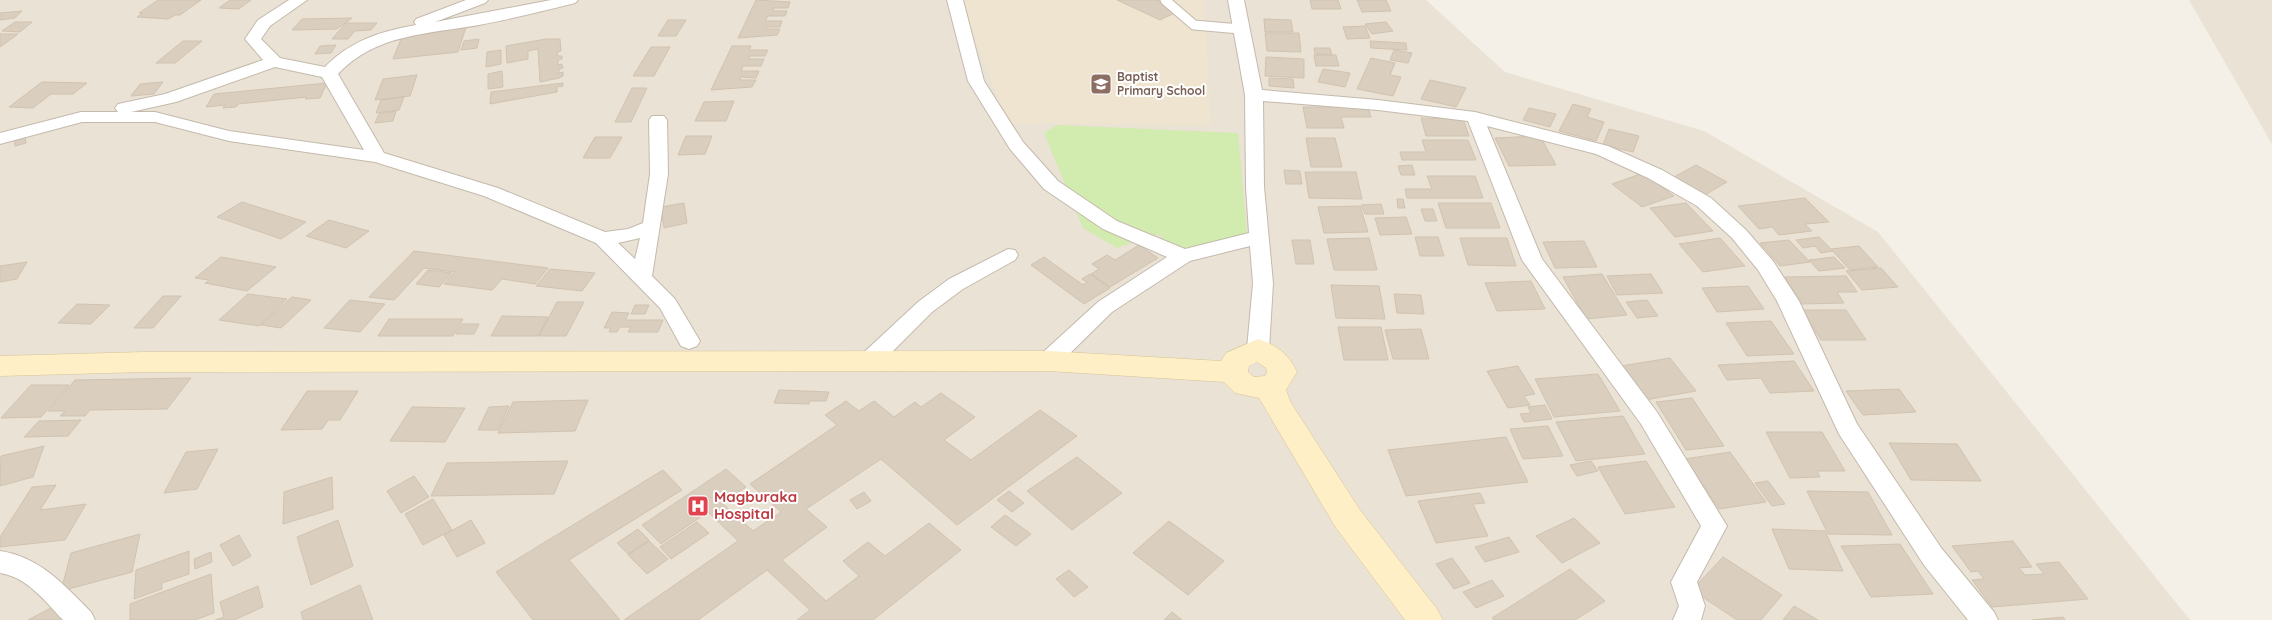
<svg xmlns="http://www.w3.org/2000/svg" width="2272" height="620" font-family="Quicksand,sans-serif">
	<rect width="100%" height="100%" fill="#f4f0e7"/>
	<g fill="#e9e2d5">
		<path d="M0,0H1426L1505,72L1704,131L1878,232L2190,620H0Z"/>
		<path d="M2189,0H2272V144Z"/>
	</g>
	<path fill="#eee4d0" d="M961,0H1204L1211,126L1007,123Z"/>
	<path fill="#d2ebae" d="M1057,125L1238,133L1247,234L1176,250L1158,234L1117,248L1083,228L1044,133Z"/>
	<g fill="#dacebf" stroke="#d2c3af">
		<path d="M158,0H201L180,15H175L168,19L137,17L143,13H139Z"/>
		<path d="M230,0H251L239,9L219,8Z"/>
		<path d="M756,0L790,2L788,8H774L773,11H787L785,16H768L765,21H782L780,27H766L765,29H780L777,35L738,38Z"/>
		<path d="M1117,0H1159L1181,10L1160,20Z"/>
		<path d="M1310,0H1338L1341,9H1312Z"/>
		<path d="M1357,0H1386L1391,11L1362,12Z"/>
		<path d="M22,11L15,18L0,20V13Z"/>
		<path d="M352,18L337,29L292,30L302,19Z"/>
		<path d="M1264,19L1291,20L1293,32H1265Z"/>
		<path d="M668,20H686L676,36H658Z"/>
		<path d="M15,22H32L20,32L2,31Z"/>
		<path d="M1386,22L1393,31L1372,34L1365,24Z"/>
		<path d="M346,23H377L371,30L355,31L348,39H332Z"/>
		<path d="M1365,26L1370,38L1347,39L1343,27Z"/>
		<path d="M466,27L458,52L393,59L403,34Z"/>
		<path d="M1265,33H1299L1301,52L1267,51Z"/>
		<path d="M0,34H18L0,47Z"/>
		<path d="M479,39L477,48L461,50L464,41Z"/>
		<path d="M546,39H560L561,51L557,52L558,56H562V59L558,60V65L562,64L563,68L559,69V73L563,72V76L559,78L540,82L538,49L528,51V59L507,63L506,46Z"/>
		<path d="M183,41H202L175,63H156Z"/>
		<path d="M1370,41L1406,43L1407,50L1371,48Z"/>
		<path d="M336,45L331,53L315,54L320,46Z"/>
		<path d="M732,46H751L749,50H768L765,56H750L749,59H764L761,66H743L741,71H759L756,78L741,77L740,80H756L752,87L711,90Z"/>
		<path d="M651,47H670L654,76H633Z"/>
		<path d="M1314,48H1330L1332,55L1315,54Z"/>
		<path d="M501,50V64L486,67L487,52Z"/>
		<path d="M1394,50L1412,53L1408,63L1390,60Z"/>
		<path d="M1314,55H1336L1339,66H1316Z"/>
		<path d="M1266,57L1304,59V78L1265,76Z"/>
		<path d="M1371,58L1395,63L1390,75L1401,77L1393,96L1357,89Z"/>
		<path d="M1323,69L1350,73L1345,87L1318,82Z"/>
		<path d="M502,71L503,87L488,89V74Z"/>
		<path d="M417,75L410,96L375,100L383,79Z"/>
		<path d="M1269,78L1293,79L1294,88L1269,86Z"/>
		<path d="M1430,80L1466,88L1456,107L1421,99Z"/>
		<path d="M42,82L87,83L73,94H51L33,108L9,107Z"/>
		<path d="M163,82L154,94L131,96L140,84Z"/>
		<path d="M327,83L320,98L305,99L307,97L238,104L236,107L223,108L225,105L206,107L214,94Z"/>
		<path d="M563,83V86L557,87V92L490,104L491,92Z"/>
		<path d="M632,88H647L631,122H615Z"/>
		<path d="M404,97L399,110L376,113L381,100Z"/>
		<path d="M734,101L726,121H695L704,102Z"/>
		<path d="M1573,104L1591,109L1587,117L1604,122L1596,141L1559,131Z"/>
		<path d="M1303,107H1368L1371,117H1341L1344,128H1307Z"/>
		<path d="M1529,108L1556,114L1550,127L1523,120Z"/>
		<path d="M396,111L393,121L375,123L379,114Z"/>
		<path d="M1421,118L1463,119L1469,136H1426Z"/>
		<path d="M1609,129L1639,136L1633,152L1603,145Z"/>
		<path d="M25,136L26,143L15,146L14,139Z"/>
		<path d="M686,136H712L705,154L678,155Z"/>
		<path d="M1540,136L1556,165L1509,166L1495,138Z"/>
		<path d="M595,137H622L610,158H583Z"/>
		<path d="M1306,138H1335L1342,167H1311Z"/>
		<path d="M1422,140H1468L1476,160H1402L1400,152H1426Z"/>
		<path d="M1412,165L1415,175H1401L1398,166Z"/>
		<path d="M1696,165L1727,182L1705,195L1674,177Z"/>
		<path d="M1284,170L1300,171L1302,184H1286Z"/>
		<path d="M1305,172H1356L1362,199L1309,198Z"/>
		<path d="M1643,173L1674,196L1642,207L1612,184Z"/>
		<path d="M1427,176H1475L1483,198H1407L1405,189H1432Z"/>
		<path d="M1805,198L1829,222L1805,224L1812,231L1779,235L1772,227L1759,229L1738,206Z"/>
		<path d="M1397,199H1403L1405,208H1398Z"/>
		<path d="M242,202L306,222L281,239L217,217Z"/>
		<path d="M684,203L687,223L664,228L661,207Z"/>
		<path d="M1438,203H1491L1500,228H1446Z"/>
		<path d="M1686,203L1713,231L1675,237L1650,208Z"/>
		<path d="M1381,204L1384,214H1365L1361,205Z"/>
		<path d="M1360,206L1368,232L1324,233L1318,207Z"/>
		<path d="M1421,209H1433L1437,221H1425Z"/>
		<path d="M1406,217L1412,234L1380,235L1375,218Z"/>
		<path d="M329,220L369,231L346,248L306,236Z"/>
		<path d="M1415,237H1438L1444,256H1420Z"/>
		<path d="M1819,237L1833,251L1821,253L1815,246L1803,248L1796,240Z"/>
		<path d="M1369,238L1377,270H1334L1327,239Z"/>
		<path d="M1460,238H1507L1516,266L1468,265Z"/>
		<path d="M1720,238L1745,266L1703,272L1679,244Z"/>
		<path d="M1292,240H1310L1314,264H1296Z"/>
		<path d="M1789,240L1810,262L1780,266L1760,243Z"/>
		<path d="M1584,241L1597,267L1555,268L1543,242Z"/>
		<path d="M1139,245L1158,258L1110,287L1091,274L1099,269L1092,264L1107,255L1115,260Z"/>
		<path d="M1859,246L1878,267L1850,270L1831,249Z"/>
		<path d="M414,251L548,268L535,284L502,279L492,290L444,284L455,272L424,268L394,300L369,297Z"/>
		<path d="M221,257L276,267L247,291L205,283L209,280L195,278Z"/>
		<path d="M1044,257L1083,285L1087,282L1082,279L1090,274L1110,288L1084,304L1031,265Z"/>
		<path d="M1834,257L1845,268L1819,271L1809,260Z"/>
		<path d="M27,262L17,279L0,282V266Z"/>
		<path d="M1881,268L1898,287L1862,290L1846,271Z"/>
		<path d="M550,269L595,273L582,291L536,286Z"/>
		<path d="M428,270L452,273L439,287L416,284Z"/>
		<path d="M1602,274L1627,315L1586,319L1563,277Z"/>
		<path d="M1651,274L1663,293L1617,295L1607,276Z"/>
		<path d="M1846,276L1857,292H1837L1844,303L1802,304L1785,277Z"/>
		<path d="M1531,281L1545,309L1497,311L1485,283Z"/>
		<path d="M1331,285L1379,286L1385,319L1336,318Z"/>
		<path d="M1748,286L1764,309L1717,312L1702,288Z"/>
		<path d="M248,294L287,299L259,326L219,320Z"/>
		<path d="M1394,294L1421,295L1424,314L1397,313Z"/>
		<path d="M163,296H181L153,328H134Z"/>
		<path d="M292,297L311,300L281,328L261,325Z"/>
		<path d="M350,300L385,304L360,332L324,328Z"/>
		<path d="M1647,300L1658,316L1637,318L1626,302Z"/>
		<path d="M557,302H584L566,336H539Z"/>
		<path d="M77,304L110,305L91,324L58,323Z"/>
		<path d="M635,305H649L645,314H631Z"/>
		<path d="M1802,310H1846L1866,340H1821Z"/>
		<path d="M612,312L629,313L625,320H663L658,332H628L631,327H620L617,332H609L611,328H604Z"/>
		<path d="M502,316L548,317L538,336H491Z"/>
		<path d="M389,319H463L453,336H378Z"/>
		<path d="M1771,321L1794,354L1747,356L1726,323Z"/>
		<path d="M462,324H479L474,334H456Z"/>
		<path d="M1338,327H1381L1388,360H1344Z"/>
		<path d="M1421,329L1429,359H1393L1385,330Z"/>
		<path d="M1670,358L1696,391L1645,400L1621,366Z"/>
		<path d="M1794,361L1814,391L1770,393L1761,378L1727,380L1718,365Z"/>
		<path d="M1518,366L1535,394L1524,396L1530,405L1508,408L1487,371Z"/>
		<path d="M1598,374L1620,411L1554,417L1535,379Z"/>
		<path d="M191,378L167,409L90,410L85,416H60L65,411H48L75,380Z"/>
		<path d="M31,385H69L41,417L1,418Z"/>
		<path d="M1899,389L1916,412L1863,415L1846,391Z"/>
		<path d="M779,390L829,392L826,401H810L809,404L774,403Z"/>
		<path d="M307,391H358L340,420H328L322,429L281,430Z"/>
		<path d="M941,393L975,417L944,440L971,460L1040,410L1077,436L957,525L881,459L806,509L827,527L782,560L826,601L859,576L843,561L868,542L885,556L929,523L961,550L873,620H797L810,610L767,570L698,620H624L738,541L708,512L661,544L642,525L726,469L746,487L722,503L753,531L781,512L750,484L837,425L825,415L846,401L859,411L874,401L894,417L915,402L921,407Z"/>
		<path d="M1692,398L1724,446L1686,450L1656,402Z"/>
		<path d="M588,400L575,431L498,433L513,402Z"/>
		<path d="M1545,405L1552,419L1524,422L1520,414L1531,413L1528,407Z"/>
		<path d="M509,406L498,430H478L489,407Z"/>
		<path d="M412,407L465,408L445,442L390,441Z"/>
		<path d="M1623,416L1645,454L1576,461L1556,422Z"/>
		<path d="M81,420L68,436L24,437L39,421Z"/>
		<path d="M1548,426L1563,456L1523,459L1510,429Z"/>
		<path d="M1766,432H1822L1845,471H1817L1820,477L1790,478Z"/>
		<path d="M1506,437L1528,482L1406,496L1388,450Z"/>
		<path d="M1889,443L1957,444L1981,481L1911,480Z"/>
		<path d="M44,446L33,477L0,486L1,456Z"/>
		<path d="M218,449L197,489L164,493L186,452Z"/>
		<path d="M1730,452L1766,502L1719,509L1685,459Z"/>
		<path d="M1077,457L1122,493L1072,530L1027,491Z"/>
		<path d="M568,461L554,494L431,496L447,463Z"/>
		<path d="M1591,461L1598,471L1577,476L1570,465Z"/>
		<path d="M1646,461L1675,507L1625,514L1598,467Z"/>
		<path d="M663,470L682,490L569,560L620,620H533L496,572Z"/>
		<path d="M414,476L429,497L401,513L387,491Z"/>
		<path d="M332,477L333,509L283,524L284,492Z"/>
		<path d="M1768,481L1785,504L1772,506L1755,483Z"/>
		<path d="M56,485L40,510L86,504L65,540L0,547V537L32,487Z"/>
		<path d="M1009,491L1024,503L1012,512L997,500Z"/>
		<path d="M1807,491L1868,492L1892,535L1828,534Z"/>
		<path d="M864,492L871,501L857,509L850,500Z"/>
		<path d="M1480,493L1485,503L1473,504L1488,536L1436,543L1418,501Z"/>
		<path d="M433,499L452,530L423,545L405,514Z"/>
		<path d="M1005,515L1031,534L1016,546L991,527Z"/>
		<path d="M1574,518L1600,543L1562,563L1536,536Z"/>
		<path d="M338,520L353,566L311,585L297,537Z"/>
		<path d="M471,520L485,543L457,557L444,535Z"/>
		<path d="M1169,521L1224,561L1188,595L1133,553Z"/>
		<path d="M697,522L709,533L671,559L660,547Z"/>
		<path d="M638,529L649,540L628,554L617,543Z"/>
		<path d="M1772,529L1825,531L1843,571L1789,569Z"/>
		<path d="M140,534L132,572L61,591L71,553Z"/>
		<path d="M239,535L251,556L233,566L220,545Z"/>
		<path d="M1509,537L1519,552L1485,562L1475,547Z"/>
		<path d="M649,541L668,559L647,574L628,555Z"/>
		<path d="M2013,541L2032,567L2019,568L2025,575L2044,574L2036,564L2059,562L2088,599L1992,607L1972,580L1984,579L1978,571L1971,572L1952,546Z"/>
		<path d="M1900,544L1933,594L1871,597L1841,546Z"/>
		<path d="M189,551V574L162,583V589L134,599L136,570Z"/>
		<path d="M211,552L212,562L195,569L194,559Z"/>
		<path d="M1723,557L1782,595L1761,620H1737L1692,590Z"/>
		<path d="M1452,558L1470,583L1454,589L1436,564Z"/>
		<path d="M1570,569L1605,601L1575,620H1494L1492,618Z"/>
		<path d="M1069,570L1088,587L1074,597L1056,579Z"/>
		<path d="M211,574L214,613L195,620H130V604Z"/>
		<path d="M1492,580L1504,596L1476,608L1463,592Z"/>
		<path d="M360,585L373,620H303L301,612Z"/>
		<path d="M258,586L263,607L234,620H215L224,617L220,602Z"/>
		<path d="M66,600L75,620H28Z"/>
		<path d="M1794,606L1818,620H1783Z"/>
		<path d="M1172,612L1182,620H1164Z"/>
		<path d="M2063,617L2065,620H2032Z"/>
	</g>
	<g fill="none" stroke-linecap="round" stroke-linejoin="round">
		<g stroke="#c4baac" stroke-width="11">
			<path id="lane" d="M1165,0L1194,25L1240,29"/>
		</g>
		<g stroke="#c4baac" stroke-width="2">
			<g id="street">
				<path d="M289,0H307L270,26L261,39L280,58L325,67C350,41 381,31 416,25L414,22L416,19L466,0H488L485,3L435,22L551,0H578L575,3C543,11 511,19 479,25C428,34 375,34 338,74L384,153L498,188L605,232L628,229L643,223L650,174L649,120L652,116H664L667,120L668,174L652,276L675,299L700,341L697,346L689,349L681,346L660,308L596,243L484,196L375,162L229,141L155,122H82L0,144V133L81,112H118L115,108L118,104L165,94L263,60L245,39L258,20ZM275,67L322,77L364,150L229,131L155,112H131L176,102ZM640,238L635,259L618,243Z"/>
				<path d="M947,0H963L984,81L1023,142L1058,181L1117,221L1185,249L1249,233L1246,187L1245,95L1228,0H1244L1262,90L1378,100L1475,112L1608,146L1662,170L1711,198L1746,230L1773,261L1799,301L1857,424L1942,549L1994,612L1998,620H1968L1924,565L1839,434L1777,301L1758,270L1732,238L1697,206L1648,178L1596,154L1487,126L1542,259L1657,412L1727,526L1697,582L1705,606L1701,620H1673L1679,606L1671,582L1701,526L1641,424L1522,260L1468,121L1378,110L1263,101L1264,187L1273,283L1269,349L1266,354L1258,357L1250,354L1247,349L1253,283L1250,246L1190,261L1112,312L1056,367L1048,369L1040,367L1037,361L1040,355L1098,302L1167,257L1103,229L1044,189L1010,149L968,81Z"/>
				<path d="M1008,249L1015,250L1018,255L1015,260L963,289L932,312L876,368L868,370L860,368L857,362L860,356L918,302L949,279Z"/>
				<path d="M0,551C40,557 63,584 91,612L95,620H63C45,601 27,577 0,573Z"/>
			</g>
		</g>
		<g stroke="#d7c395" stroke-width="1">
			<path id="secondary" d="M1258,339C1277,345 1289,354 1297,372L1286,390L1291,403L1360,510L1437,609L1443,620H1405L1336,528L1259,398L1235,393L1224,382L1048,371L144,372L0,376V356L144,352L1048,351L1221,361L1226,353ZM1257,362L1266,368L1267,372L1265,376L1254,377L1248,372L1249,366Z"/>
		</g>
		<use href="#lane" stroke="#fff" stroke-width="9"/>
		<use href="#street" fill="#fff" fill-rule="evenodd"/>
		<use href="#secondary" fill="#ffefc7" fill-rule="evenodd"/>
	</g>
	<defs>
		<g id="school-square" transform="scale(1.125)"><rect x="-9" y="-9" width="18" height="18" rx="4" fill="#8d6e63" stroke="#fff"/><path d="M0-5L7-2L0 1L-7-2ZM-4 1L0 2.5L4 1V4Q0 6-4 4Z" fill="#fff"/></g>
		<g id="hospital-square" transform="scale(1.125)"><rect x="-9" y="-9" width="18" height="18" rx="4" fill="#e0444e" stroke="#fff"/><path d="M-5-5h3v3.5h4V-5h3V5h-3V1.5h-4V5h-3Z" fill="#fff"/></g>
	</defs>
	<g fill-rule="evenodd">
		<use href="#school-square" x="1101" y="84"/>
		<use href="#hospital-square" x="698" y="506"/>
	</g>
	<g text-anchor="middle" stroke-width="4" stroke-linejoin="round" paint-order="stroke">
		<g font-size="12" font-weight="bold" fill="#785e54" stroke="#fff" text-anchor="start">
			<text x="1117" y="81">Baptist<tspan x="1117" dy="14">Primary School</tspan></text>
		</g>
		<g font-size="15" font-weight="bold" fill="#be3a42" stroke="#fff" text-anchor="start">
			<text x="714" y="502">Magburaka<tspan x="714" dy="17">Hospital</tspan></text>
		</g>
	</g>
</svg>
